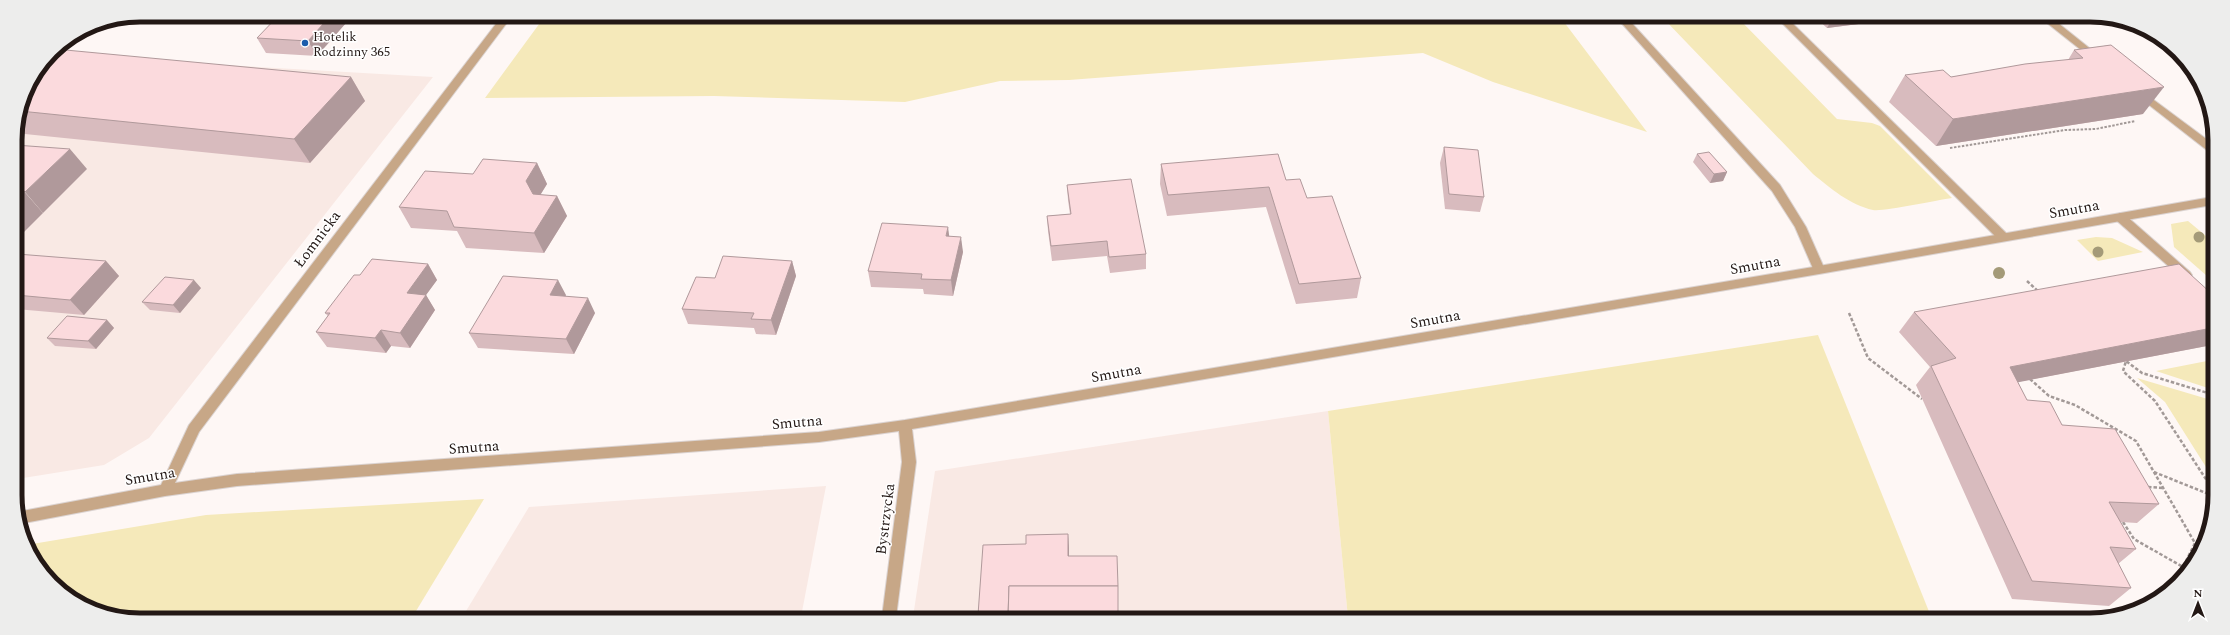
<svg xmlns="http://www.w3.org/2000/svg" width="2230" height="635" font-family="Spectral,serif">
	<rect width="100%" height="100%" fill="#fef7f5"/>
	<g fill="#f9e9e4">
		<path d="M49,55L433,77L149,438L104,465L17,479L15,132Z"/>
		<path d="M1328,411L1348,618L913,617L935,471Z"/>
		<path d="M826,486L801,617L463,616L529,507Z"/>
	</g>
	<g fill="#f5e9ba">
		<path d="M545,16L1561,18L1647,132L1493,82L1423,53L1069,80L1000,81L905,102L714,96L485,98Z"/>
		<path d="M1663,18H1738L1837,119L1872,123L1880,126L1952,198C1937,200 1883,212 1873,210C1850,205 1830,188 1813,174Z"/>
		<path d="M2188,221L2212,241V275L2207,276L2174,247L2171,224Z"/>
		<path d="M2096,237L2112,238L2143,252L2098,261L2077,240Z"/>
		<path d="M1818,335L1932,619L1348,618L1328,411Z"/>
		<path d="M2212,360L2211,389L2156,371Z"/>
		<path d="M2137,378L2211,400V475L2165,402Z"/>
		<path d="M484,499L413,616H108L52,583L26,545L206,515Z"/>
	</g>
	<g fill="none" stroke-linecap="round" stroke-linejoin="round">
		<g stroke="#dbd3d1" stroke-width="2">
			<g id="lane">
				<path d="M1617,18H1627L1780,185L1806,227L1825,270L1823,273H1815L1795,227L1772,191Z"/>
				<path d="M1777,18H1787L2007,234L2009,237L2007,240H1999Z"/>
				<path d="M2042,19H2053L2103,59L2101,61H2095Z"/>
				<path d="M2139,89L2213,144L2212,152L2208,151L2135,94V90Z"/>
				<path d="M2120,213L2124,214L2190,272L2192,275L2190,278H2182L2116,220L2114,217Z"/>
			</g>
		</g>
		<g stroke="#dbd3d1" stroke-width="2">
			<path id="street" d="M502,16H512L199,432L175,483L237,474L819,432L905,420L1819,266L2212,197V205L1819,274L912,429L916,462L896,617H882L902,462L899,431L819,442L237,486L165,496L19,524L17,512L161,485L189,425Z"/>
		</g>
		<path stroke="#a29997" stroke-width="2" stroke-dasharray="2.5 1.5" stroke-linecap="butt" d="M1950,148L2065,130L2096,129L2135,121"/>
		<g stroke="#a29997" stroke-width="2.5" stroke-dasharray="3.5 2" stroke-linecap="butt">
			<path d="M2027,281L2039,292"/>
			<path d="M1849,313L1868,358L1922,399"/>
			<path d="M2030,379L2049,396L2075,405L2136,441L2195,543L2173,587"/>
			<path d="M2211,394L2142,373L2126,361L2123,371L2155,401L2211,487"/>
			<path d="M2154,472L2211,495"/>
			<path d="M2148,487L2164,488"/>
			<path d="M2123,522L2134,539L2183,567"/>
		</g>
		<use href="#lane" fill="#c7a787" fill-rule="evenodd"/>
		<use href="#street" fill="#c7a787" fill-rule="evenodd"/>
	</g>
	<g fill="#a49a78">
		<circle cx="2199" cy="237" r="5.5"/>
		<circle cx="2098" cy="252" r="5.5"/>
		<circle cx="1999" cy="273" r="6"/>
	</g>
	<g fill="#d8bbbe">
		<path d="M353,15L317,56L266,53L257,38Z"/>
		<path d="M1817,19H1898L1827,28Z"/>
		<path d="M2111,45L2143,114L1936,146L1889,102L1905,75L1951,77L2068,60L2074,50Z"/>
		<path d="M351,77L365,101L310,163L15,133L25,92Z"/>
		<path d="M1444,147L1484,197L1480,212L1445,209L1440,163Z"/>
		<path d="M1697,154L1727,172L1723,181L1710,183L1693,162Z"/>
		<path d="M537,163L547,184L540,195L557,196L567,216L544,253L466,248L457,231L411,228L399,207L473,174Z"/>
		<path d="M1161,164L1286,180L1307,198L1361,278L1357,298L1296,304L1266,207L1167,216L1160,184Z"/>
		<path d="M1067,185L1146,254V269L1110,273L1107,256L1052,261L1048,231L1047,216L1070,214L1068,200Z"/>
		<path d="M950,236L963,252L953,296L924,294L923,289L871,287L868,271Z"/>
		<path d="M16,255L106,261L119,276L84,315L16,309Z"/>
		<path d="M792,261L796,276L776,335L756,334L754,328L688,324L682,309L715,278Z"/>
		<path d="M428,264L437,280L426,295L435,310L410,348L391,346L386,353L327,347L316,332L328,316L325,313Z"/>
		<path d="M201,288L180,313L150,310L142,302Z"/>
		<path d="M2212,294V345L2017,382L2027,400L2062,425L2159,504L2137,523L2121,522L2136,549L2118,564L2131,588L2109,606L2012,599L1916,385L1930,367L1899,332L1914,312Z"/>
		<path d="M566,295V296L595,313L574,354L478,348L469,333Z"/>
		<path d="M107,320L114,328L96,349L55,346L47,338Z"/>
		<path d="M1068,534L1069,556L1118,618H978V615L1026,544Z"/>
	</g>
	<g fill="#b0999b">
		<path d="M331,15H353L317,56L308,41Z"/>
		<path d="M1832,19H1898L1827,28Z"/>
		<path d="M351,77L365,101L310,163L294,139Z"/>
		<path d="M2164,87L2143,114L1936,146L1953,119Z"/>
		<path d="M70,149L87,169L43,213L25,192Z"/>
		<path d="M537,163L547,184L536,202L526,181Z"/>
		<path d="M1727,172L1723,181L1710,183L1714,174Z"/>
		<path d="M22,189L43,213L16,240V195Z"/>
		<path d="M557,196L567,216L544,253L534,233Z"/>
		<path d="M948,227L950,242L946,236Z"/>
		<path d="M961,237L963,252L953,296L951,280Z"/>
		<path d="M106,261L119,276L84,315L70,300Z"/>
		<path d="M792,261L796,276L776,335L771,320Z"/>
		<path d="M428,264L437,280L426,295L435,310L410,348L400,333L407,293Z"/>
		<path d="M194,280L201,288L180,313L173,305Z"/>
		<path d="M558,280L566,295L558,310L550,295Z"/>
		<path d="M588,298L595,313L574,354L566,339Z"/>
		<path d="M107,320L114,328L96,349L88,341Z"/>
		<path d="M2212,328V345L1993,387L2010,367Z"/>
		<path d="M381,330L391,346L386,353L375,338Z"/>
		<path d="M1068,534L1069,548V570L1068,556Z"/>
	</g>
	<g fill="#fbdadd" stroke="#b0999b">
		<path d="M279,15H331L308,41L257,38Z"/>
		<path d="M2111,45L2164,87L1953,119L1905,75L1943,70L1951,77L2025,64L2083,58L2074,50Z"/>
		<path d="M55,49L351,77L294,139L20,111L25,92L52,52Z"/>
		<path d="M15,145L70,149L25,192L22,189H16Z"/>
		<path d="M1444,147L1478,150L1484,197L1449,194Z"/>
		<path d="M1709,152L1727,172L1714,174L1697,154Z"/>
		<path d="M1278,154L1286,180L1300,179L1307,198L1332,196L1361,278L1299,284L1269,187L1168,195L1161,164Z"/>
		<path d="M483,159L537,163L526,181L533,194L557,196L534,233L454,227L447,211L399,207L425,171L473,174Z"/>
		<path d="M1131,179L1146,254L1109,257L1107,241L1051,246L1047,216L1071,214L1067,185Z"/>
		<path d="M16,189H22L16,195Z"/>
		<path d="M882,223L948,227L946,236L961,237L951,280L921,279L922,274L868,271Z"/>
		<path d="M17,254L106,261L70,300L16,295V255Z"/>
		<path d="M723,256L792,261L771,320L751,319L754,313L682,309L696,277L715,278Z"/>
		<path d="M372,259L428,264L407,293L426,295L400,333L381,330L375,338L316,332L330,313H325L354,275H360Z"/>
		<path d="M2179,264L2212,294V328L2010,367L2027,400L2050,402L2062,425L2115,429L2159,504L2109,502L2136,549L2110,547L2131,588L2032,581L1931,366L1956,358L1914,312Z"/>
		<path d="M503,276L558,280L550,295L588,298L566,339L469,333Z"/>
		<path d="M165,277L194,280L173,305L142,302Z"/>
		<path d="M67,316L107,320L88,341L47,338Z"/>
		<path d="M1068,534V556H1117L1118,586H1009L1008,615H978L983,545L1026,544V535Z"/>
		<path d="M1009,586H1118V618H1008Z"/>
	</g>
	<circle fill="#1b5cac" stroke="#fff" stroke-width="1.5" cx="305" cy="43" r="4"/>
	<g text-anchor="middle" stroke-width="3" stroke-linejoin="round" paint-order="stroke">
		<g font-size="13" fill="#231815" stroke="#fff" text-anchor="start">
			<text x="313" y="41">Hotelik<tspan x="313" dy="15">Rodzinny 365</tspan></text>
		</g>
		<g font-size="15" fill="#231815" stroke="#fff">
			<text transform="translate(2074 209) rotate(-10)" y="5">Smutna</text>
			<text transform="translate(317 239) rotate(-53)" y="5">Łomnicka</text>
			<text transform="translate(1755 265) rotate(-10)" y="5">Smutna</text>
			<text transform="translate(1435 319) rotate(-10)" y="5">Smutna</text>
			<text transform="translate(1116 373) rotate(-10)" y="5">Smutna</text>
			<text transform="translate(797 422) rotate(-5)" y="5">Smutna</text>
			<text transform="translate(474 447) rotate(-4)" y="5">Smutna</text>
			<text transform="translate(150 476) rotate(-9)" y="5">Smutna</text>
			<text transform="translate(885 519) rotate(-83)" y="5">Bystrzycka</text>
		</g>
	</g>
	<path d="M0 0H2230V635H0ZM140 22H2090A118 118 0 0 1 2208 140V495A118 118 0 0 1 2090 613H140A118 118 0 0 1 22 495V140A118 118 0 0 1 140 22Z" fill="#ededec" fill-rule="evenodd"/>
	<path fill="none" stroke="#231815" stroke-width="5" d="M140 22H2090A118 118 0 0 1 2208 140V495A118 118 0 0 1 2090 613H140A118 118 0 0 1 22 495V140A118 118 0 0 1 140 22Z"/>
	<g transform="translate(2198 603)" stroke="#ffffff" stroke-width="3" paint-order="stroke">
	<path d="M0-3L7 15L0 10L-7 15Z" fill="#231815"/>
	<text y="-6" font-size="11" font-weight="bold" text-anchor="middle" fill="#231815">N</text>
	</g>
</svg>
